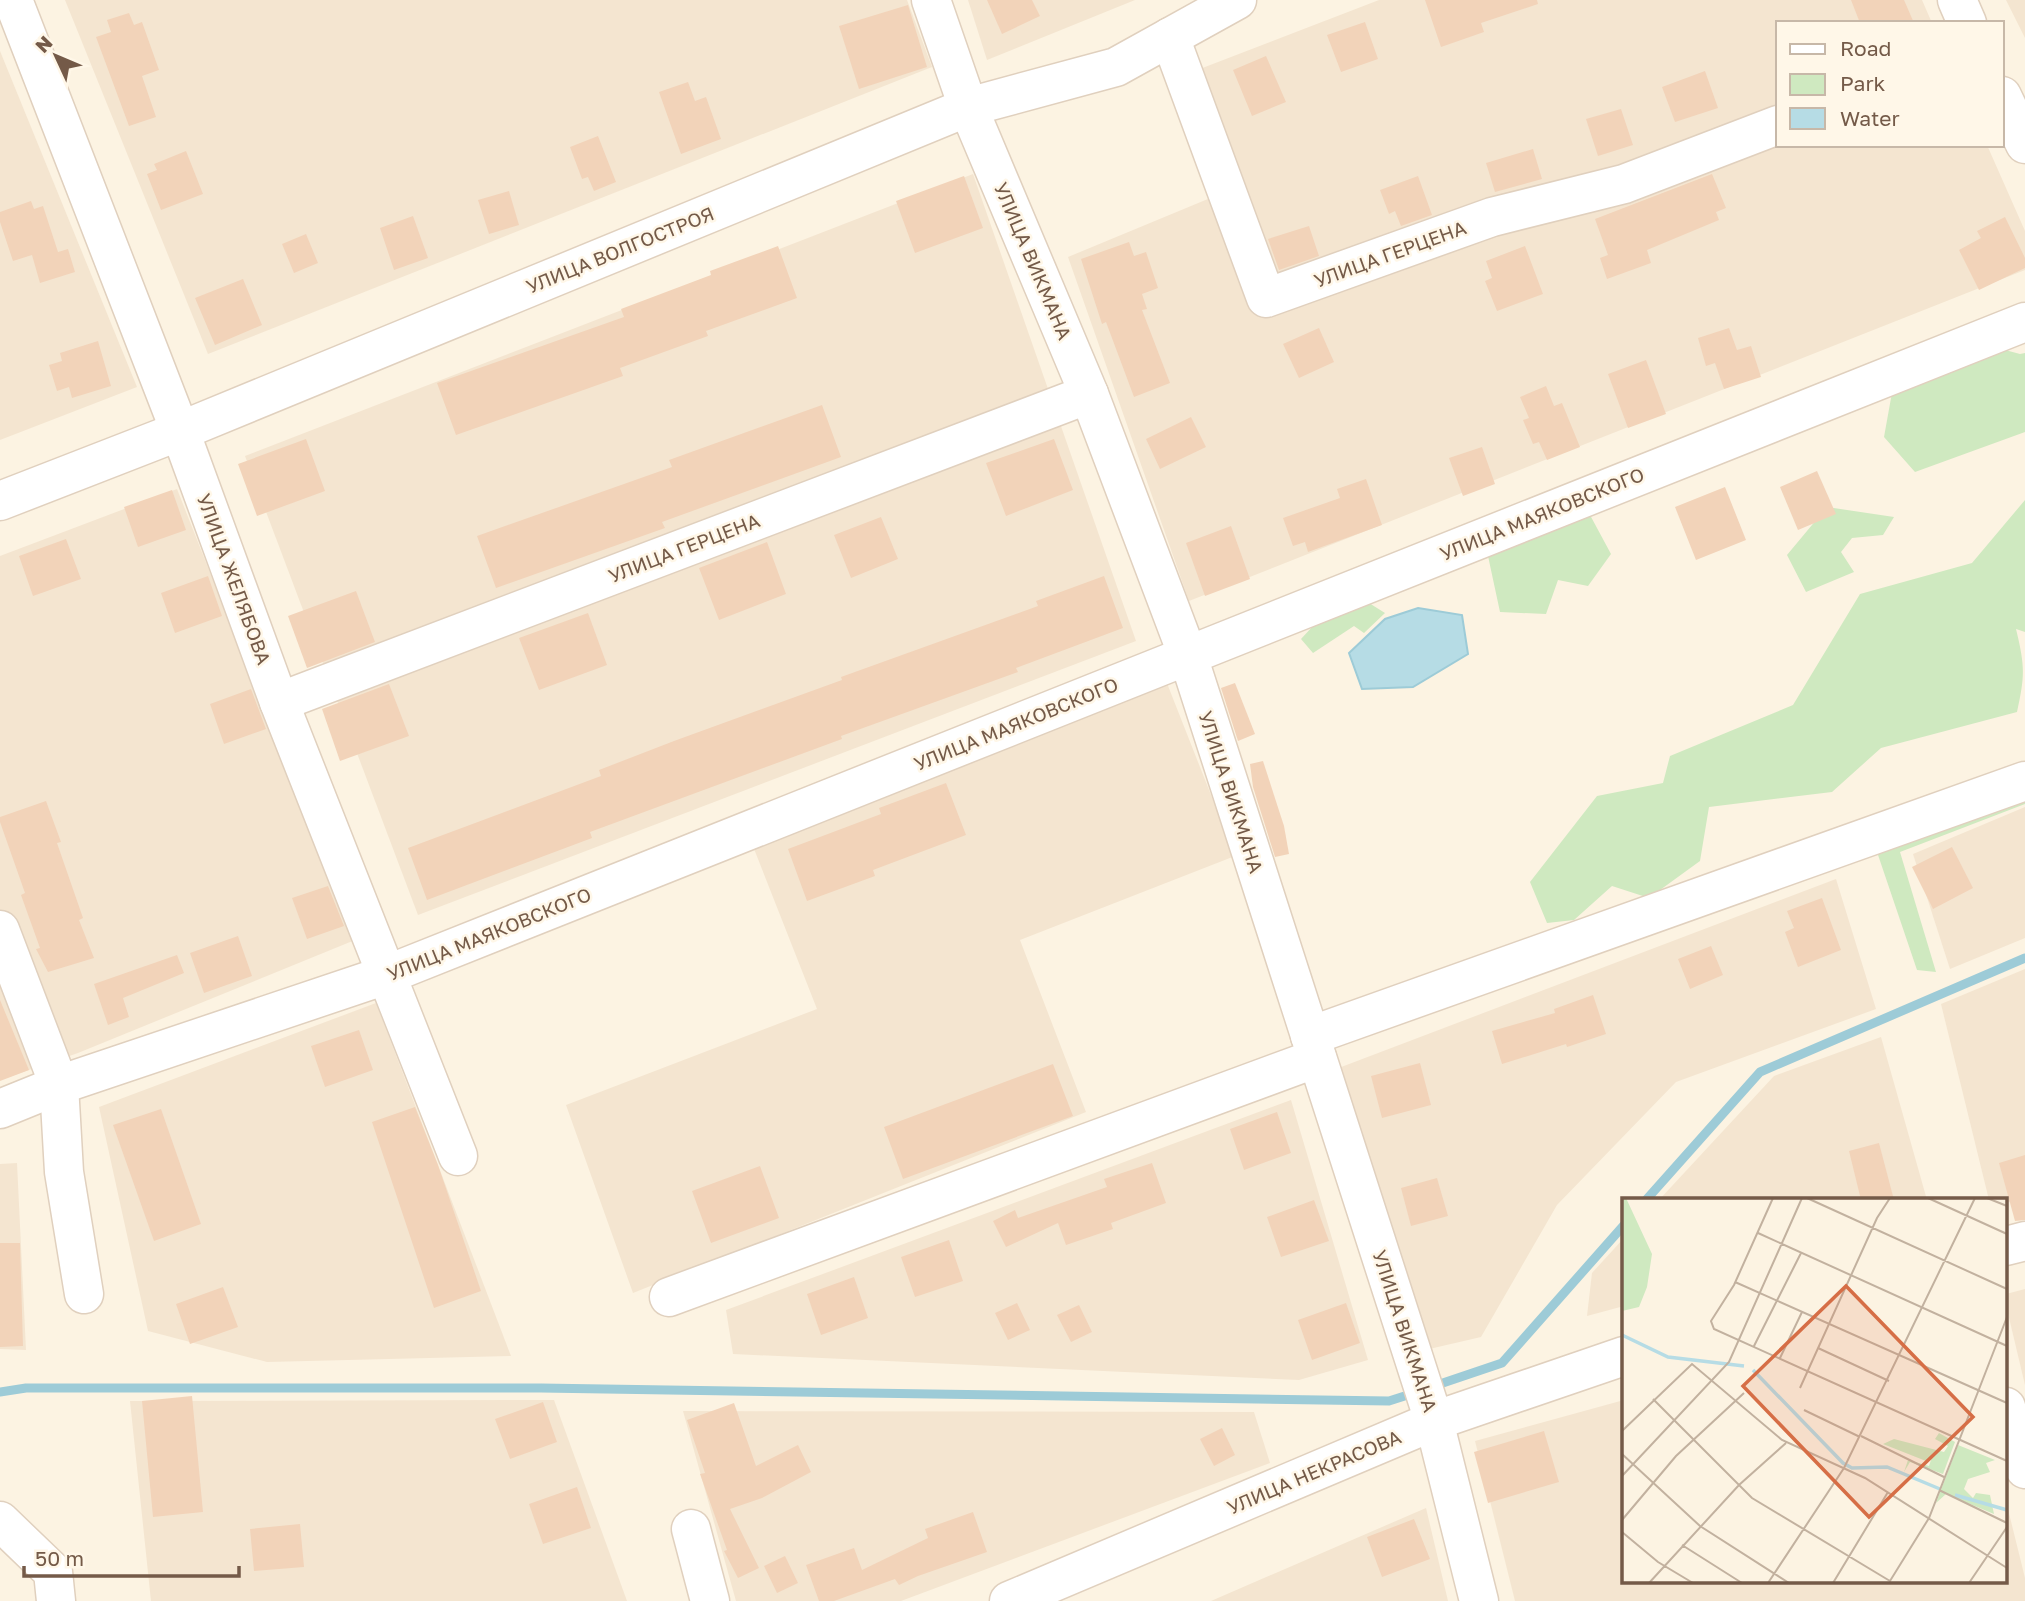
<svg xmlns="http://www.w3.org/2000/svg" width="2025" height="1601" font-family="'Golos Text',sans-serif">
	<rect width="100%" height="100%" fill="#fcf3e2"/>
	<g fill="#f4e5d0">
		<path d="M65,0H907L932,67L208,354Z"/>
		<path d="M968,0H1135L987,60Z"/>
		<path d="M1379,0H1922L1932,23H1778V145H1987L2025,231V270L1189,601L1068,257L1232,189L1192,72Z"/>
		<path d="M2006,0H2025V38Z"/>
		<path d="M0,51L137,387L0,440Z"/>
		<path d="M973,174L1136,641L418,915L245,456Z"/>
		<path d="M177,489L355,940L78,1053L0,1080V556Z"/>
		<path d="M1161,668L1235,856L1020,940L1086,1112L633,1293L566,1105L817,1009L747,831Z"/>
		<path d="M2025,807V938L1950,969L1913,854Z"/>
		<path d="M1836,879L1876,1009L1676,1082L1557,1205L1481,1337L1425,1350L1336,1069Z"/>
		<path d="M2025,969V1198L2006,1203V1200H1989L1941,1004Z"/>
		<path d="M376,1003L511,1356L267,1362L148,1331L99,1107Z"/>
		<path d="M1881,1037L1927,1200H1659L1774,1076Z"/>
		<path d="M1291,1100L1368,1360L1299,1380L733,1354L726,1310Z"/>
		<path d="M17,1163L26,1350L0,1349V1164Z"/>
		<path d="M1624,1238V1306L1587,1316L1592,1273Z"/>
		<path d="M2025,1289V1385L2006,1305V1294Z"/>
		<path d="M554,1400L627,1601H151L130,1401Z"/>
		<path d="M1624,1400V1582H2006V1501L2025,1578V1601H1515L1475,1441Z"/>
		<path d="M683,1411L1254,1412L1270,1463L901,1601H736Z"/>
		<path d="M1426,1508L1448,1601H1211Z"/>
	</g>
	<g fill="#cfe9c0">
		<path d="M1994,347L2020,354L2025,353V432L1915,472L1884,437L1893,387Z"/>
		<path d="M2025,500V632L2016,629C2025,666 2025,675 2017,712L1881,748L1832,792L1709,807L1700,861L1649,898L1612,886L1574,920L1547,923L1530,882L1597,796L1663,783L1670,756L1793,705L1860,594L1972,563Z"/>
		<path d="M1827,507L1894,517L1883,535L1852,538L1841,552L1854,572L1806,592L1787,555Z"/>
		<path d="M1590,515L1611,554L1588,586L1558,580L1546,614L1500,612L1488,556Z"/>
		<path d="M1361,598L1385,613L1364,633L1354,626L1313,653L1301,639L1314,625Z"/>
		<path d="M2025,781V804L1900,852L1936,972L1917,970L1876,849Z"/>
	</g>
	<path fill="#b6dce5" stroke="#9dcbd7" stroke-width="2" d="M1418,608L1462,615L1468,654L1413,687L1362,689L1349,653L1385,619Z"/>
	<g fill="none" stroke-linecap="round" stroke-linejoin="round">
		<g stroke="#9dcbd7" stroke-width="9">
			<path d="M1646,1200L1760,1072L2025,958"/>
			<path d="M1431,1387L1502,1363L1624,1225"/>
			<path d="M0,1392L26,1388H541L1389,1401L1414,1393"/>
		</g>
	</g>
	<g fill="#f2d3b9">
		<path d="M987,0H1032L1040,16L1002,34Z"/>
		<path d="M1425,0H1537L1538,4L1481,23L1484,32L1441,47Z"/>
		<path d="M1851,0H1904L1914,23H1860Z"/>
		<path d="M908,5L927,67L859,89L839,26Z"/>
		<path d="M129,13L134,25L142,22L159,70L142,76L156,117L129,126L96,37L111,32L107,20Z"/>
		<path d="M1365,22L1378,59L1341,72L1327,35Z"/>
		<path d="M1266,56L1286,102L1252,116L1233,70Z"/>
		<path d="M1705,71L1718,108L1675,122L1662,87Z"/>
		<path d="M688,82L695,101L706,97L721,139L681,154L659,92Z"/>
		<path d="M1621,109L1633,145L1598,156L1586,119Z"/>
		<path d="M598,136L616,182L594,191L588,177L582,179L570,147Z"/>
		<path d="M1533,149L1542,179L1495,192L1486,163Z"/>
		<path d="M186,151L203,194L161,210L147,174L157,170L154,164Z"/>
		<path d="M1712,174L1726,208L1716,212L1719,220L1647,250L1651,263L1607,279L1600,258L1608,255L1595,219Z"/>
		<path d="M964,176L983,228L915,253L896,201Z"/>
		<path d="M1418,176L1432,215L1401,226L1395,211L1389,214L1380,190Z"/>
		<path d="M509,191L519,225L489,234L478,200Z"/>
		<path d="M31,201L34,209L43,206L58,252L68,249L75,272L40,283L32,255L13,261L0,222V212Z"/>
		<path d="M413,216L428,258L394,270L380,228Z"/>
		<path d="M2005,217L2025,258V268L1979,290L1959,250L1981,238L1977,231Z"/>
		<path d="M1309,226L1319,256L1279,270L1268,239Z"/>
		<path d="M306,234L318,263L294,273L282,244Z"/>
		<path d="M1129,242L1134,256L1146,252L1158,288L1142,294L1147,309L1142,310L1170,383L1134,397L1106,322L1102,324L1081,259Z"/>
		<path d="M778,246L797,298L706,331L708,336L620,368L623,376L456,435L437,383L624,317L621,309L711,275L710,271Z"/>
		<path d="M1525,246L1543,294L1497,311L1485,281L1492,278L1486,261Z"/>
		<path d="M243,279L262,325L215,345L195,298Z"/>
		<path d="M1319,328L1334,362L1299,378L1283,344Z"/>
		<path d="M1729,328L1737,350L1751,346L1761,377L1724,389L1715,363L1706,366L1698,338Z"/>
		<path d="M98,341L111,386L72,398L69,387L57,391L49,365L62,361L60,353Z"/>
		<path d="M1646,360L1666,414L1628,428L1608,374Z"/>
		<path d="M1546,386L1554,406L1562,403L1580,447L1547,460L1539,442L1533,444L1523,420L1529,418L1520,397Z"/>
		<path d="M822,405L841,457L662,522L665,528L496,588L477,536L672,467L669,460Z"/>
		<path d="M1191,417L1206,447L1160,469L1146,439Z"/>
		<path d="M306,439L325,491L257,516L238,464Z"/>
		<path d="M1054,439L1073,490L1006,516L986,463Z"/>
		<path d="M1482,447L1495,484L1463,496L1449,458Z"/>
		<path d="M1817,471L1836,514L1798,530L1780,487Z"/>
		<path d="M1366,479L1382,525L1308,552L1305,542L1293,546L1283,518L1340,498L1337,489Z"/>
		<path d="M1725,487L1746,540L1696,560L1675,507Z"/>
		<path d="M172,490L186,530L138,547L124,507Z"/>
		<path d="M881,517L898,559L851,578L834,535Z"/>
		<path d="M1231,526L1250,579L1205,596L1186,543Z"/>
		<path d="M66,539L81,579L33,596L19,556Z"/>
		<path d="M767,542L786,594L719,620L699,568Z"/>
		<path d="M208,576L222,616L175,633L161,593Z"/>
		<path d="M1104,576L1123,628L1016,668L1018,672L841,736L842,739L590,832L592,838L427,900L408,848L601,776L599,770L674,741L842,680L841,677L1038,606L1036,601Z"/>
		<path d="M356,591L375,642L307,668L288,616Z"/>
		<path d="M588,613L607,665L539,690L519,638Z"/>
		<path d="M1235,683L1255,734L1238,741L1221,688Z"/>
		<path d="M389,684L409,736L340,761L322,709Z"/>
		<path d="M251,689L266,729L224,744L210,704Z"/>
		<path d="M1263,761L1284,826L1289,854L1275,857L1253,787L1250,764Z"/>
		<path d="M946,783L966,835L873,870L875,876L807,901L788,849L881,814L879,808Z"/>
		<path d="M46,801L61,842L57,843L83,918L79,920L94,958L48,972L36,949L40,948L21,895L25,893L0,822V817Z"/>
		<path d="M1952,847L1973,888L1933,909L1912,867Z"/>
		<path d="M328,886L344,926L307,939L292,898Z"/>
		<path d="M1822,898L1841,950L1798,967L1785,932L1794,928L1787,911Z"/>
		<path d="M238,936L252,976L204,993L190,953Z"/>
		<path d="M1711,946L1723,975L1690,989L1678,959Z"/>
		<path d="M177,955L184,973L123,998L129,1017L108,1025L94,984Z"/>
		<path d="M1593,995L1606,1034L1567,1047L1566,1044L1502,1064L1492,1031L1555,1013L1554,1009Z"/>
		<path d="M0,1000L29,1070L0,1081Z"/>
		<path d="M359,1030L373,1070L325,1087L311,1046Z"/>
		<path d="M1420,1063L1431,1105L1382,1118L1371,1076Z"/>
		<path d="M1053,1064L1073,1116L903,1179L884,1127Z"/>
		<path d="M415,1107L438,1165L481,1291L434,1308L372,1122Z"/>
		<path d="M161,1109L201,1224L154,1241L113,1125Z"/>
		<path d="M1277,1112L1291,1153L1244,1170L1230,1129Z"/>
		<path d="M1879,1143L1894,1200H1861L1849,1151Z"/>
		<path d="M2025,1155V1220L2015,1221L1999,1163Z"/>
		<path d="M1152,1163L1166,1203L1111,1223L1113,1229L1066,1245L1058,1223L1006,1247L993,1221L1015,1210L1018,1218L1107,1187L1104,1179Z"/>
		<path d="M760,1166L779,1218L711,1243L692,1191Z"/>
		<path d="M1437,1178L1448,1216L1411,1226L1401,1188Z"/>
		<path d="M1314,1200L1329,1241L1281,1257L1267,1217Z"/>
		<path d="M949,1240L963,1281L915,1297L901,1257Z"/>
		<path d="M0,1243H20L23,1346L0,1347Z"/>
		<path d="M854,1277L868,1318L821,1335L807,1294Z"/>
		<path d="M223,1287L238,1327L190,1344L176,1304Z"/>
		<path d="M1017,1303L1030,1330L1008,1340L995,1313Z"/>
		<path d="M1346,1303L1360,1343L1312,1360L1298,1320Z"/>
		<path d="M1079,1305L1092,1332L1071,1342L1057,1315Z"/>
		<path d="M192,1396L203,1512L153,1517L142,1401Z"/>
		<path d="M543,1402L557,1442L510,1459L495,1419Z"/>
		<path d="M734,1403L756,1466L798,1445L811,1472L762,1498L730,1509L759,1568L738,1578L724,1551L727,1550L700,1474L705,1473L687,1420Z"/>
		<path d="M1222,1428L1235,1455L1214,1466L1200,1439Z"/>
		<path d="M1544,1431L1559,1482L1488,1503L1474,1452Z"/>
		<path d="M577,1487L591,1528L543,1544L529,1504Z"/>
		<path d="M973,1512L987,1552L918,1576L899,1585L895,1579L834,1601H819L806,1565L854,1548L862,1570L928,1538L925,1529Z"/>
		<path d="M1414,1519L1430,1559L1382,1577L1367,1537Z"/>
		<path d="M300,1524L304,1567L254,1571L250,1529Z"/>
		<path d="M785,1556L798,1583L777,1593L764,1566Z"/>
	</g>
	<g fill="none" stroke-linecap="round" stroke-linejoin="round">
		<g stroke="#e0d0be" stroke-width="41">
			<g id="minor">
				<path d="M13,0L180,431L279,702L458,1156"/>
				<path d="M931,0L968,107L1089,394L1188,656L1434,1421L1479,1601"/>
				<path d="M1957,0L1967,23"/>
				<path d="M1170,37L1266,298L1492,217L1624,184L1778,125"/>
				<path d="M2002,96L2025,144"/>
				<path d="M0,501L180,431L968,107L1116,67L1237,0"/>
				<path d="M279,702L1089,394"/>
				<path d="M0,930L59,1085L64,1172L84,1294"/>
				<path d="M1310,1036L2025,781"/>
				<path d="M0,1109L59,1085L386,975L2025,322"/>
				<path d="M2006,1246L2025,1241"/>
				<path d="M669,1297L1317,1058"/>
				<path d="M2006,1407L2025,1469"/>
				<path d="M0,1521L53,1572L56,1601"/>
				<path d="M691,1529L710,1601"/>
				<path d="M1009,1601L1434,1421L1624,1356"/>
			</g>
		</g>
		<use href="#minor" stroke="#fff" stroke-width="38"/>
	</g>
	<g text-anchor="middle" stroke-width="5" stroke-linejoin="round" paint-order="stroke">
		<g font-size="19" fill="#745a48" stroke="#fff7e8">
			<text transform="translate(620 250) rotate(-22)" y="7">УЛИЦА ВОЛГОСТРОЯ</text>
			<text transform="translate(1390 254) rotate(-20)" y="7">УЛИЦА ГЕРЦЕНА</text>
			<text transform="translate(1033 261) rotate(67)" y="7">УЛИЦА ВИКМАНА</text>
			<text transform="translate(1542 514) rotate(-22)" y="7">УЛИЦА МАЯКОВСКОГО</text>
			<text transform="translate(684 548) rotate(-21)" y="7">УЛИЦА ГЕРЦЕНА</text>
			<text transform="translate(234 579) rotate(70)" y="7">УЛИЦА ЖЕЛЯБОВА</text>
			<text transform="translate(1016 724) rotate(-22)" y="7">УЛИЦА МАЯКОВСКОГО</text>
			<text transform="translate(1231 792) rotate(72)" y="7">УЛИЦА ВИКМАНА</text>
			<text transform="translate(489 934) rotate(-22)" y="7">УЛИЦА МАЯКОВСКОГО</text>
			<text transform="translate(1405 1331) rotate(72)" y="7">УЛИЦА ВИКМАНА</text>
			<text transform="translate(1314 1472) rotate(-23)" y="7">УЛИЦА НЕКРАСОВА</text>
		</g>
	</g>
	<g transform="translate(1622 1198)">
		<rect width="385" height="385" fill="#fcf3e2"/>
		<path d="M0,0H4L30,56L25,89L17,109L0,113ZM317,235L333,244L321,276L288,264L282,274L286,262L307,268L310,259L304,263L261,246L272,241L322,254L326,248L313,241ZM336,247L373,262L364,265L368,274L346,281L342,291L351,300L354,295L368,297L372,316L324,296L314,305Z" fill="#cfe9c0"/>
		<path fill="none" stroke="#b6dce5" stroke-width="3.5" d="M0,137L46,159L122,168M131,172L221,265L230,270L265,269L318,291M333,297L385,312"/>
		<path fill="none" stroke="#c2b19f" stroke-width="2" d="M151,0L112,87L89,123L92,131L385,263M185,0L385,91M306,0L385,36M365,0L385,8M136,35L385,148M113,84L385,205M132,148L179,55M196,150L267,183M158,160L180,114M178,190L255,20L268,0M31,201L130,300L268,383L307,320L385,119M182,212L238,239M0,233L70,166L160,242L243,280L385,370M239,238L322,279M0,256L78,328L167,385M0,278L107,164L180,0M317,292L385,325M0,322L54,258L122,195M0,334L36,364L71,385M60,347L120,385M27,385L117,287L164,245M146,385L222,270L353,0M211,385L266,294M347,385L385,329"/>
		<path fill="#d66e46" fill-opacity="0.15" stroke="#d66e46" stroke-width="3.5" d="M224,88L351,219L247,319L121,188Z"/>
		<rect width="385" height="385" fill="none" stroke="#745a48" stroke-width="3.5"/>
	</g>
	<rect x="1776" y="21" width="228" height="126" fill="#fff7e8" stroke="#c7b8a8" stroke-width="2"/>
	<rect x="1790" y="44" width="35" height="10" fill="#ffffff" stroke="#c7b8a8" stroke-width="2"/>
	<text x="1840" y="56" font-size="21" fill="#745a48">Road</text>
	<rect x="1790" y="74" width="35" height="21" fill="#cfe9c0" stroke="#c7b8a8" stroke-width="2"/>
	<text x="1840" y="91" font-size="21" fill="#745a48">Park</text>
	<rect x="1790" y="108" width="35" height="21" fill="#b6dce5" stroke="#c7b8a8" stroke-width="2"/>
	<text x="1840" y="126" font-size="21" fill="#745a48">Water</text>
	<g transform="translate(56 56) rotate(314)" stroke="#fff7e8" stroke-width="5" paint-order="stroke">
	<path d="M0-5L12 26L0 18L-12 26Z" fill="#745a48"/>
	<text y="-10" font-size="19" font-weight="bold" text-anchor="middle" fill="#745a48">N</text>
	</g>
	<path d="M24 1566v10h215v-10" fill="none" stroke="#745a48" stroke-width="3.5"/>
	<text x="35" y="1566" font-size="21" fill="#745a48" stroke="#fff7e8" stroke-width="5" paint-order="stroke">50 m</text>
</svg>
